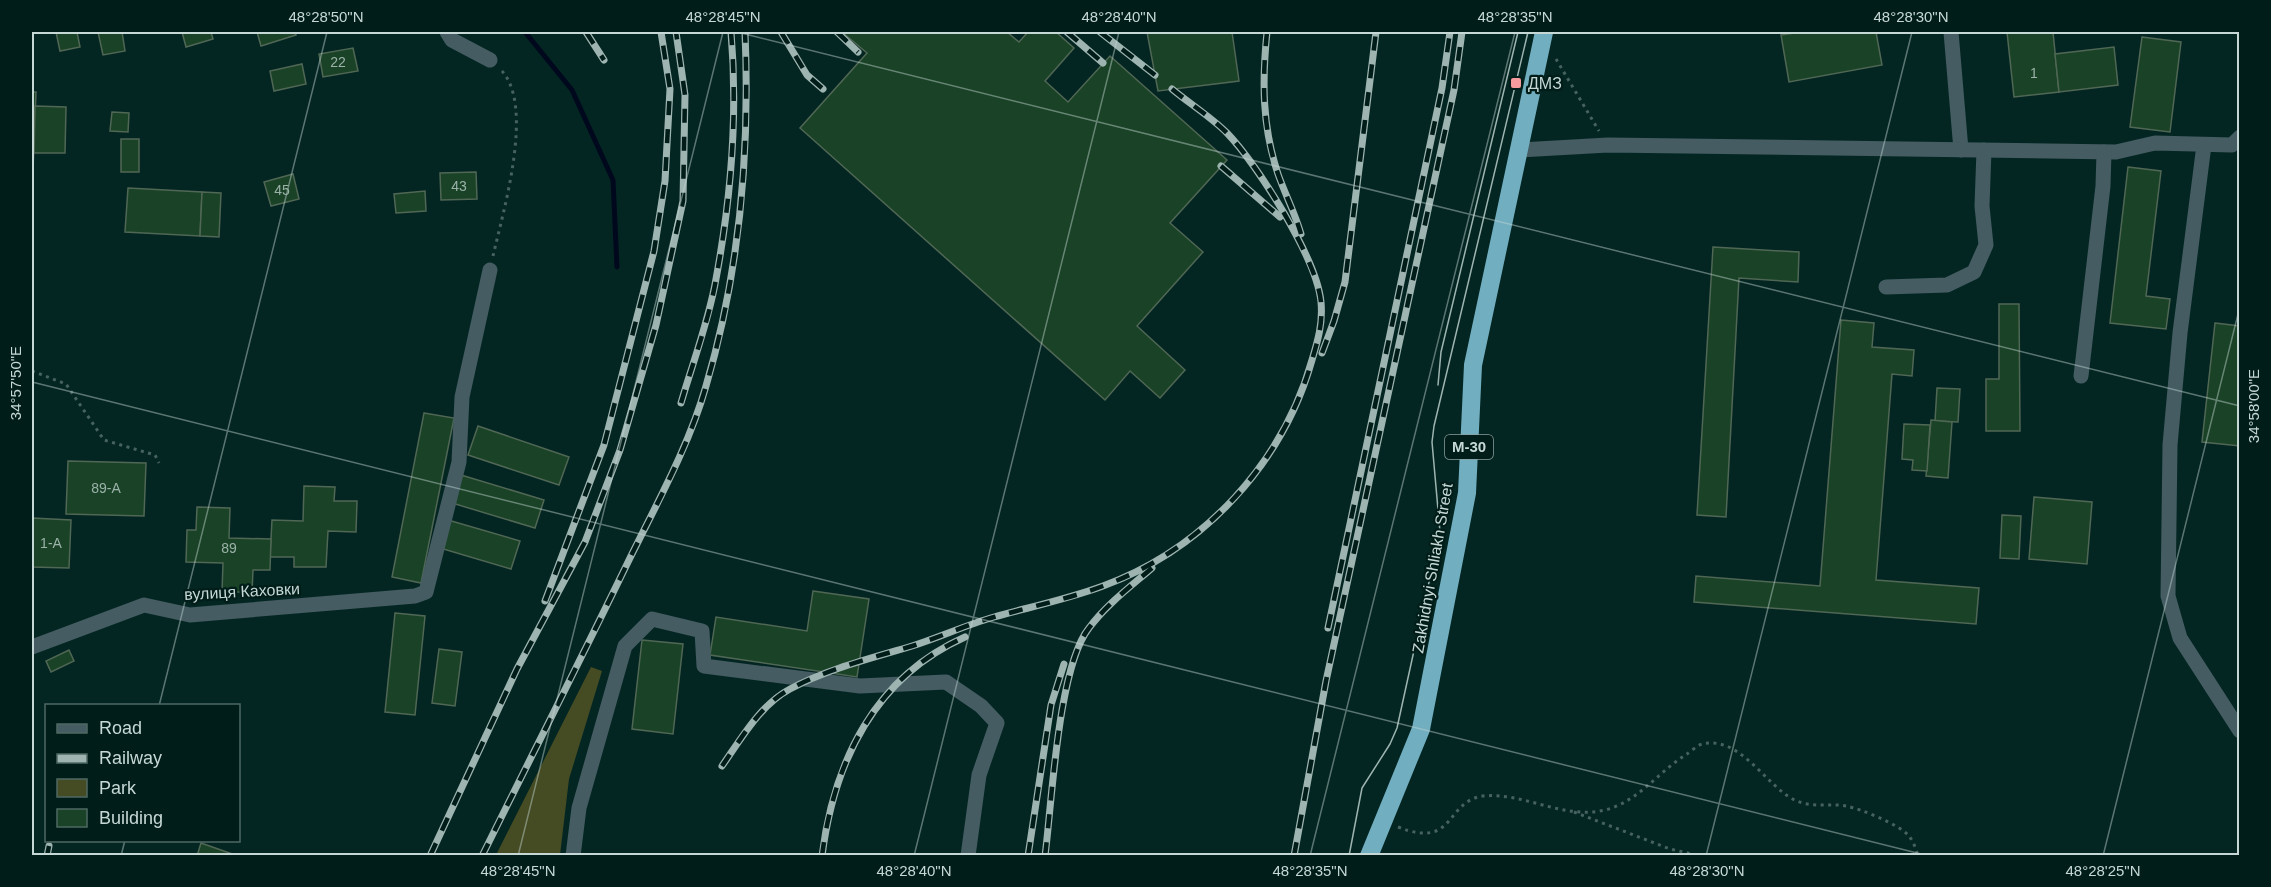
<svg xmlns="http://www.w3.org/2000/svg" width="2271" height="887" font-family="Helvetica,sans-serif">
	<rect width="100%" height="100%" fill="#042622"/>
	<path fill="#454c24" d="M591,667L602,671L569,779L560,855H496Z"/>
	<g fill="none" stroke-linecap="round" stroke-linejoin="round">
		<path stroke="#00081d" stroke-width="5" d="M525,32L572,90L613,180L617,267"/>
	</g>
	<g fill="#194226" stroke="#506755" stroke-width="1.5">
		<path d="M56,32H77L80,47L60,51Z"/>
		<path d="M98,32H122L125,51L103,55Z"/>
		<path d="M182,32H211L213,39L186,47Z"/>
		<path d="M257,32H295L296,35L261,46Z"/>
		<path d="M842,32H1007L1019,42L1028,32H1056L1074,48L1045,81L1068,102L1110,56L1227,160L1170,223L1203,252L1137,326L1185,370L1160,398L1130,371L1105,400L800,128L867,53Z"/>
		<path d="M1147,32H1232L1239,81L1158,91Z"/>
		<path d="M1801,32H1876L1882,65L1789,82L1781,35Z"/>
		<path d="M2007,32H2053L2059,92L2014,97Z"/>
		<path d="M2142,37L2181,42L2170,132L2130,127Z"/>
		<path d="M2114,47L2118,85L2059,92L2055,54Z"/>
		<path d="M353,48L358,71L323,77L319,54Z"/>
		<path d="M302,64L306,84L274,91L270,71Z"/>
		<path d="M32,92H36L33,170H32Z"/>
		<path d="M35,106L66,107L65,153H34Z"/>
		<path d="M112,112L129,113L128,132L110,131Z"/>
		<rect x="121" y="139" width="18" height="33"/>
		<path d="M2128,167L2161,171L2146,296L2170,299L2166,329L2110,323Z"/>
		<path d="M476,172L477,199L441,200L440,173Z"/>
		<path d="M293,174L299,199L271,206L264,182Z"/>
		<path d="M128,188L202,192L200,236L125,232Z"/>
		<path d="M425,191L426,211L396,213L394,194Z"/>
		<path d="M202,192L221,193L219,237L200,236Z"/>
		<path d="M1713,247L1799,252L1798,282L1739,278L1726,517L1697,515Z"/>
		<path d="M1999,304H2019L2020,431H1986V379H1999Z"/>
		<path d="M1841,320L1874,323L1872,347L1914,350L1912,376L1892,374L1876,580L1979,588L1976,624L1694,602L1696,576L1820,586Z"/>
		<path d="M2215,323L2240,326V446L2202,442Z"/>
		<path d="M1937,388L1960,389L1958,422L1935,421Z"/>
		<path d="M424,413L454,418L421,583L392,577Z"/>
		<path d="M1931,420L1952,422L1948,478L1926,476Z"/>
		<path d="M1904,424L1930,425L1927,471L1912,470L1913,460L1902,459Z"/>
		<path d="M478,426L569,457L559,485L468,455Z"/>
		<path d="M68,461L146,463L144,516L66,514Z"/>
		<path d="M461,475L544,500L535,528L452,503Z"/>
		<path d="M304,486L335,487L334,501H357L356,532L328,531L326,567H294V557H270L272,520L303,521Z"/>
		<path d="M2034,497L2092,502L2087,564L2029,559Z"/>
		<path d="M197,507L230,508L229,538L271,539L270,570H253L252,592H222L223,563L186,562L187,530H196Z"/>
		<path d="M2002,515L2021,516L2019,559L2000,558Z"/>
		<path d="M32,518L71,520L69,568L32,567Z"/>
		<path d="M448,520L520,541L511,569L440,548Z"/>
		<path d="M813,591L869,599L857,677L710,655L716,617L807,631Z"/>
		<path d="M395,613L425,616L415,715L385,712Z"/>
		<path d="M642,640L683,644L673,734L632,729Z"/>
		<path d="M439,649L462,652L455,706L432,703Z"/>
		<path d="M69,650L74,661L51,672L46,661Z"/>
		<path d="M201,843L238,856H197Z"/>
	</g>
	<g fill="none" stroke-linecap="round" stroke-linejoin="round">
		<g stroke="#46635f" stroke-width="3" stroke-dasharray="3 4.5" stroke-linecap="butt">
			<path d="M1556,59L1599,131"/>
			<path d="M493,256C503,212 536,103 500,69"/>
			<path d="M32,371L66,384L104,440L155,455L159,463"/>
			<path d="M1574,812L1670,849L1701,856"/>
			<path d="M1398,827C1456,850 1445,801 1483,796C1524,792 1563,820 1605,810C1638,802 1659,771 1687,754C1691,751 1698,745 1702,744C1742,735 1767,789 1797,801C1814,808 1830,803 1846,806C1861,809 1898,824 1908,835C1913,840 1916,849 1918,856"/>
		</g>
		<g stroke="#445c62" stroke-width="15">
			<path d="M447,32L452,40L490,60"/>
			<path d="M1951,32L1961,150"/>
			<path d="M2204,145L2180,333L2170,445L2168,596L2180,638L2240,731"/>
			<path d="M1518,150L1608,145L2116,152L2155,143L2232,145L2240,137"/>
			<path d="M1886,287L1947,285L1974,272L1986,245L1982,206L1984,150"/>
			<path d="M2081,376L2103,186L2104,152"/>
			<path d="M32,647L144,605L190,615L415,596L426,592L459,462L462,397L490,270"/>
			<path d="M573,856L579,808L625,646L652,619L702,631L704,666L860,686L946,682L981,706L997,723L979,775L968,856"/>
		</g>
		<path stroke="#71aec0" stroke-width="18" d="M1369,856L1421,729L1467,493L1473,365L1544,32"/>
		<g stroke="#9eb4b1" stroke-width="1.5">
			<path d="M1438,385L1441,352L1518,32"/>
			<path d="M1349,856L1362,788L1390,744L1397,728L1440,532L1432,442L1434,426L1528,32"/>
		</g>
		<g stroke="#9eb4b1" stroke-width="7">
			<g id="rail">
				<path d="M586,32L604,60"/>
				<path d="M781,32L807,75L823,89"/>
				<path d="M837,32L858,52"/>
				<path d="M1067,32L1103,63"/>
				<path d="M1100,32L1155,75"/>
				<path d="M1267,32C1262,81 1262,126 1278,174C1285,194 1295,213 1301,234"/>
				<path d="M1221,166L1280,217"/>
				<path d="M1322,353L1334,321L1345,282L1376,32"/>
				<path d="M681,403C693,362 709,320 716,279C731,198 738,114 731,32"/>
				<path d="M545,601L604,445L654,251L665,181L670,89L661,32"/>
				<path d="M1328,628L1442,88L1450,32"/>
				<path d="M722,766C741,739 760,705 790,689C827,669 872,658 912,646C940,637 966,625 994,617C1030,607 1068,599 1103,586C1204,549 1283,463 1312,360C1318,340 1323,323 1321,302C1317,259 1258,165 1227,133C1211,117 1190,104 1172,89"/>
				<path d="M47,856L49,846"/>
				<path d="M430,856L517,669L585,542L620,450L656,325L683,201L685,95L676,32"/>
				<path d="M482,856C531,757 581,659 629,560C657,503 689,446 706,386C740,271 750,150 745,32"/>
				<path d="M822,856C834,761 875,677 965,637"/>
				<path d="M1028,856L1051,705L1064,664"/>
				<path d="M1045,856C1052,802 1058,667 1089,628C1106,605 1130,587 1152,568"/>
				<path d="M1294,856L1326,681L1454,90L1462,32"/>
			</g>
		</g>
		<use href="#rail" stroke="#001d19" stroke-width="4.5" stroke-dasharray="14" stroke-linecap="butt"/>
	</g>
	<path fill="none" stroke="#c6d8d5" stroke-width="1.5" stroke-opacity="0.45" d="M737,32L2240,406M32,382L1929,856M159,706L327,32M121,856L125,840M518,856L723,32M914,856L1119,32M1310,856L1515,32M1706,856L1912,32M2103,856L2240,306"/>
	<rect fill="#f59b9d" stroke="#001d19" stroke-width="2" x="1510" y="77" width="12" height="12" rx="3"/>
	<g text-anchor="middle" stroke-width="4.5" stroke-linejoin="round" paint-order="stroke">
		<g font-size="14" fill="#9bb2a9">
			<text x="338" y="67">22</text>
			<text x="2034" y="78">1</text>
			<text x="459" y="191">43</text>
			<text x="282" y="195">45</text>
			<text x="106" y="493">89-А</text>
			<text x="51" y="548">1-А</text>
			<text x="229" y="553">89</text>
		</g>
		<rect fill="#001d19" stroke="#8ba09d" stroke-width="1.5" x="1445" y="435" width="48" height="24" rx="4.5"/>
		<g font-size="15" font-weight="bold" fill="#c6d8d5">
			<text x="1469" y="452">М-30</text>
		</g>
		<g font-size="16" fill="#c6d8d5" stroke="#001d19" text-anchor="start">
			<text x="1528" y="89">ДМЗ</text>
		</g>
		<g font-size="16" fill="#c6d8d5" stroke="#001d19">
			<text transform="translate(1432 568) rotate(-80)" y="6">Zakhidnyi Shliakh Street</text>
			<text transform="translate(242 591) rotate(-3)" y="6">вулиця Каховки</text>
		</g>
	</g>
	<rect width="2271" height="887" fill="none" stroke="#001d19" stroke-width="66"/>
	<rect x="45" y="704" width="195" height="138" fill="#001d19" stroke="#4f6864" stroke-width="1.5"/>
	<rect x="57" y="724" width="30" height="9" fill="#445c62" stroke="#4f6864" stroke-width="1.5"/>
	<text x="99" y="734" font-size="18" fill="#c6d8d5">Road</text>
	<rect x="57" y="754" width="30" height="9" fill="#9eb4b1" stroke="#4f6864" stroke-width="1.5"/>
	<text x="99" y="764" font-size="18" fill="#c6d8d5">Railway</text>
	<rect x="57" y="779" width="30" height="18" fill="#454c24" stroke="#4f6864" stroke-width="1.5"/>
	<text x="99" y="794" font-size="18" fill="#c6d8d5">Park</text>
	<rect x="57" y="809" width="30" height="18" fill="#194226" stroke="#4f6864" stroke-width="1.5"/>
	<text x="99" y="824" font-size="18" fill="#c6d8d5">Building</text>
	<rect x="33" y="33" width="2205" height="821" fill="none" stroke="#c6d8d5" stroke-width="2"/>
	<g font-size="15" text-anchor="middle" fill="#c6d8d5">
		<text x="326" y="22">48°28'50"N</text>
		<text x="723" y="22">48°28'45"N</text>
		<text x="1119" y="22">48°28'40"N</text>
		<text x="1515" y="22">48°28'35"N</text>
		<text x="1911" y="22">48°28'30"N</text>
		<text transform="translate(16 383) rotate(-90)" y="5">34°57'50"E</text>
		<text transform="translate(2254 406) rotate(-90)" y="5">34°58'00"E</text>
		<text x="518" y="876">48°28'45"N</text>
		<text x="914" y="876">48°28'40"N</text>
		<text x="1310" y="876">48°28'35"N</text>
		<text x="1707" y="876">48°28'30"N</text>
		<text x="2103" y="876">48°28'25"N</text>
	</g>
</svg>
